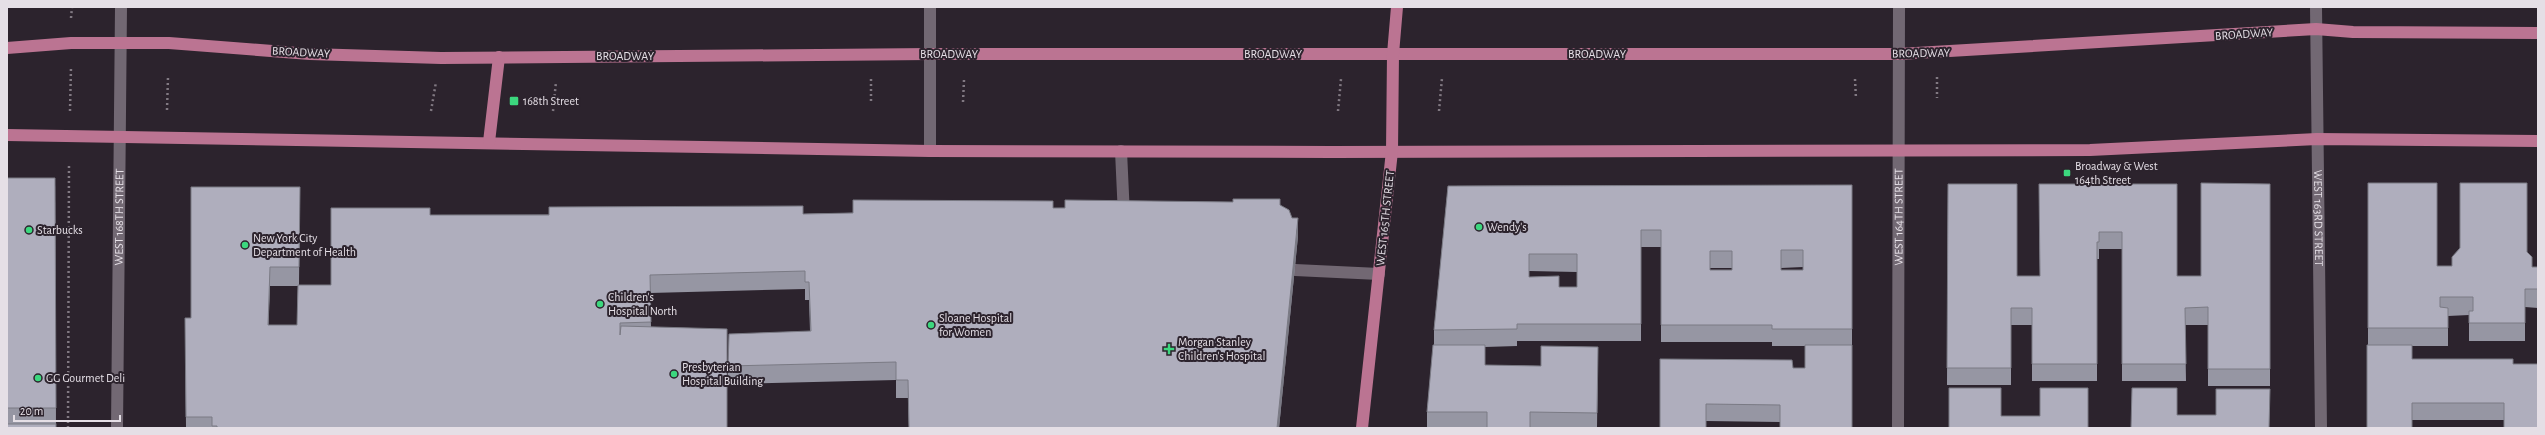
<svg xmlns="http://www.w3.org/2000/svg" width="2545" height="435" font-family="'Alegreya Sans',sans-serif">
	<rect width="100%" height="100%" fill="#2c232d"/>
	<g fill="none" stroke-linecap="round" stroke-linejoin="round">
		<g stroke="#817982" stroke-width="2.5" stroke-dasharray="2 3" stroke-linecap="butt">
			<path d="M71,18L72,7"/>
			<path d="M1937,77V98"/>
			<path d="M1855,79L1856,99"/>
			<path d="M871,101V79"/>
			<path d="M963,102L964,80"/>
			<path d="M167,110L168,77"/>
			<path d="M70,111L71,67"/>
			<path d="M431,111L436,82"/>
			<path d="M553,111L556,82"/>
			<path d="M1338,111L1341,79"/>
			<path d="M1439,111L1442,78"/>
			<path d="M68,428L69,163"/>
		</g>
		<g stroke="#726873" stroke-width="12">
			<path id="s1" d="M2316,7L2321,428"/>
			<path d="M930,151V7"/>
			<path d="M1121,151L1124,216"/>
			<path d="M1295,270L1379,274"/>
			<path id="s2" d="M117,428L121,7"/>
			<path id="s3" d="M1898,428L1899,7"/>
		</g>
		<g stroke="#bb7492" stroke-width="12">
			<path d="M7,48L71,43H169L310,54L441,58L931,54H1899L2316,29L2353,32L2538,33"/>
			<path d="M7,135L930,151L1332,152L2090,150L2317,139L2538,141"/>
			<path d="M489,142L499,57"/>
			<path d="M1362,428L1392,151L1393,54L1397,7"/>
		</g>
	</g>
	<g fill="#9696a3" fill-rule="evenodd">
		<path d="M7,178H55L56,428H7Z"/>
		<path d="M2368,183L2437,266H2452L2527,252L2532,267H2538V308L2525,307V341H2469V315L2448,316V346H2412V359H2513L2504,420H2412L2368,345Z"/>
		<path d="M1948,184L2017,276H2040L2039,184H2177V276H2201L2270,184V386H2208V325H2185L2186,381H2122V249H2099V259H2097V381H2032V325H2011V385H1947Z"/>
		<path d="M1852,185V346L1780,422L1706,421L1660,359L1793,368H1805V346H1772V342H1661V247H1641V341H1517V346L1485,347V365L1541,366L1598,347L1597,428H1427V412L1434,345V330L1448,186ZM1803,267V270H1781V268ZM1710,268H1732V270H1710ZM1529,271L1577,272V287H1559L1529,277Z"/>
		<path d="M300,187L299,285H331L430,215L803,214L1053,208L1280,205L1298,236L1279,428H909L908,398H896V380L728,384V366L810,331L809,300H805V289L650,293L651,327L727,428H186L185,318H191ZM270,286H298L297,325H268Z"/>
	</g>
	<g fill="#7a7a84">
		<path d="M1298,218V236L1279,428H1277Z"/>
		<path d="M270,267V286L268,343V325Z"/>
	</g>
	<g fill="#afaebd" stroke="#7a7a84" fill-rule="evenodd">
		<path d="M7,178H55L56,408H7Z"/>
		<path d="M2201,183L2270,184V369H2208V307L2185,308L2186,364H2122V232H2099V242H2097V364H2032V308H2011V368H1947L1948,184H2017V276H2040L2039,184H2177V276H2201Z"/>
		<path d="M2368,183H2437V266H2452V257L2460,248V183H2527V252L2532,257V267H2538V289H2525V323H2469V311H2473V297H2440V307L2448,308V328H2368Z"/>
		<path d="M1852,185V329H1772V325H1661V230H1641V324H1517V329L1434,330L1448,186ZM1781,250H1803V270H1781ZM1710,251H1732V270H1710ZM1529,254H1577V287H1559V276L1529,277Z"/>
		<path d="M191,187H300L299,267H270L268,325H297L298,285H331V208H430V215H549V207L803,206V214L853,213V200L1053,201V208H1065V200L1233,202V199H1280V205L1289,210L1292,218H1298L1277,428H909L908,380H896V362L728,366L729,334L811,331L809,282H805V271L650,275L651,322L620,323V335L621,326L727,329V428H217V426H212V417H186L185,318H191Z"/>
		<path d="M1433,345H1485V365L1541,366V346L1598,347L1597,413L1530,412V428H1487V412H1427Z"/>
		<path d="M1805,345H1852V428H1780V405L1706,404V428H1660V359L1792,360L1793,368H1805Z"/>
		<path d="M2367,345H2412V359H2513V364H2538V428H2504V403H2412V428H2367Z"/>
		<path d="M1949,388H2001V416H2040V388H2088V428H1949Z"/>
		<path d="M2132,388H2177V415H2216V389H2270L2269,428H2131Z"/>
		<rect x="7" y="424" width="49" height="4"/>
	</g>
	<g fill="#3cd77e" stroke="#2c232d" stroke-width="1.5">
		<rect x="509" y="96" width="10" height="10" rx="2"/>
		<rect x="2063" y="169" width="8" height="8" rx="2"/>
		<circle cx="1479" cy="227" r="4"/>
		<circle cx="29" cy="230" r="4"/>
		<circle cx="245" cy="245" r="4"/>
		<circle cx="600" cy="304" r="4"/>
		<circle cx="931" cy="325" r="4"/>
		<path d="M1167 343h4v4h4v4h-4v4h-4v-4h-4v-4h4z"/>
		<circle cx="674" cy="374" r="4"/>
		<circle cx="38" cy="378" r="4"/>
	</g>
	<g text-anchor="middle" stroke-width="4" stroke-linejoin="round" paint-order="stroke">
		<g font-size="12" fill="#e5dfe6" stroke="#2c232d">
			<text transform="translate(2244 34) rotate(-4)" y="4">BROADWAY</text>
			<text transform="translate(301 52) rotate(3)" y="4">BROADWAY</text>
			<text transform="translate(1921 53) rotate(-1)" y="4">BROADWAY</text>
			<text x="949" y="58">BROADWAY</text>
			<text x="1273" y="58">BROADWAY</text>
			<text x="1597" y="58">BROADWAY</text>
			<text x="625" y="60">BROADWAY</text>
			<text dy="4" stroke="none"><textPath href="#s2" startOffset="211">WEST 168TH STREET</textPath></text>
			<text dy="4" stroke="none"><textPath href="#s3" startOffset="211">WEST 164TH STREET</textPath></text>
			<text transform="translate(1385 218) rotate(-84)" y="4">WEST 165TH STREET</text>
			<text dy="4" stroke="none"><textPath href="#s1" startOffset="211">WEST 163RD STREET</textPath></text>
		</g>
		<g font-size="12" fill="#e5dfe6" stroke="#2c232d" text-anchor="start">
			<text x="523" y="105">168th Street</text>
			<text x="2075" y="170">Broadway &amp; West<tspan x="2075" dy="14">164th Street</tspan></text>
			<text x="1487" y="231">Wendy's</text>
			<text x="37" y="234">Starbucks</text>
			<text x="253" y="242">New York City<tspan x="253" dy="14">Department of Health</tspan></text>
			<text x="608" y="301">Children's<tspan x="608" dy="14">Hospital North</tspan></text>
			<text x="939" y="322">Sloane Hospital<tspan x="939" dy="14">for Women</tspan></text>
			<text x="1178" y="346">Morgan Stanley<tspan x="1178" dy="14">Children's Hospital</tspan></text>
			<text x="682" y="371">Presbyterian<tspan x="682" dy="14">Hospital Building</tspan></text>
			<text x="46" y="382">GG Gourmet Deli</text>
		</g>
	</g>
	<rect width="2545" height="435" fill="none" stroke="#e5dfe6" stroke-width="16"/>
	<path d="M14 415v6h106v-6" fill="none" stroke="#e5dfe6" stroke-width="2"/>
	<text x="20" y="415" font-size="12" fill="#e5dfe6" stroke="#2c232d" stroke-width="3" paint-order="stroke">20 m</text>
</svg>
